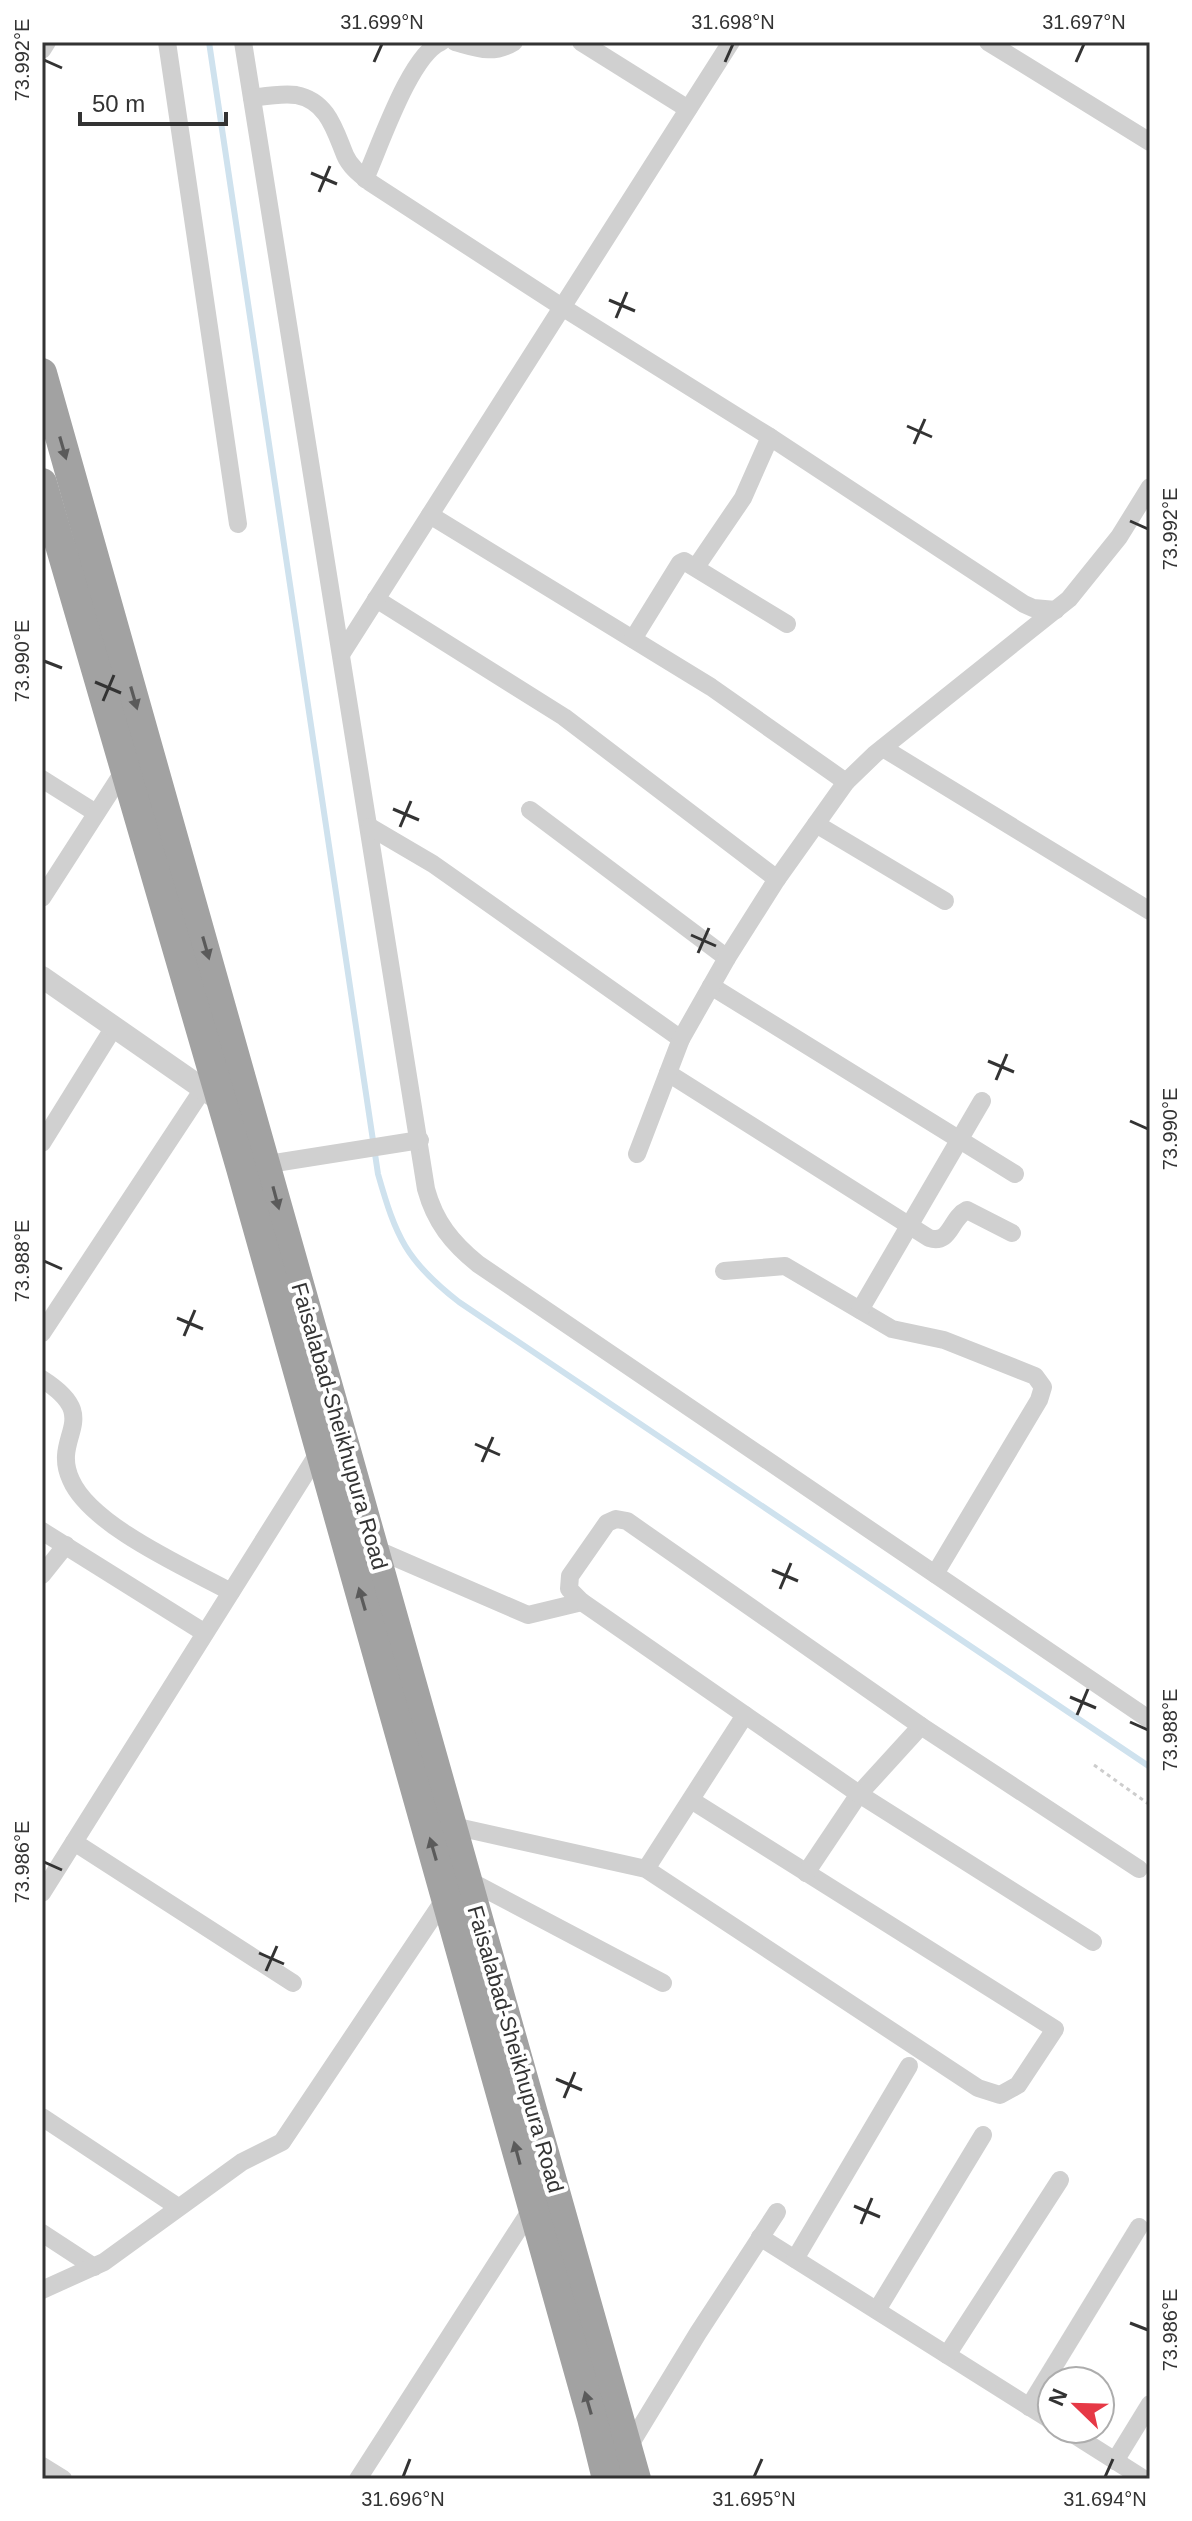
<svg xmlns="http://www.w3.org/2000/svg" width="1192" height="2521" font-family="Arial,sans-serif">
	<rect width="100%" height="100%" fill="#fff"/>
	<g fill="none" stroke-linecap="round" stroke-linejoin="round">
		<path stroke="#cfe2ee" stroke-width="6" d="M209,42L378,1174C396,1237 406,1261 459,1302L1150,1767"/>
		<path stroke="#cdcdcd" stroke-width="3" stroke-dasharray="4 4" stroke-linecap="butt" d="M1094,1765L1150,1805"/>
		<g stroke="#d0d0d0" stroke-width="18">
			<path d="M167,42L238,524"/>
			<path d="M243,42L426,1189C435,1222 452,1243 478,1264L1150,1720"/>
			<path d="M455,42C477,48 493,55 514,42"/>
			<path d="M581,42L688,109"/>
			<path d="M988,42L1150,142"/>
			<path d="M42,50L47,42"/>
			<path d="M252,98C266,96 282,93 296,95C328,101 335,131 345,155C350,167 361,175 371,183L562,307L770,437L1024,604L1033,608L1056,610"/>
			<path d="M365,179C380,146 410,55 441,42"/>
			<path d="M430,515L711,687L846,782"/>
			<path d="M696,567L743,498L770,437"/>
			<path d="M376,599L564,717L777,879"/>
			<path d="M633,639L680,563L684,561L787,624"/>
			<path d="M342,653L731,42"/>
			<path d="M883,748L1150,911"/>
			<path d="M42,779L96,813"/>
			<path d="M530,810L727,958"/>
			<path d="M816,824L945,901"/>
			<path d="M370,827L433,864L681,1039"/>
			<path d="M42,898L125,769"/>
			<path d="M711,986L1015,1174"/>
			<path d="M668,1073L929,1238C951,1245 950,1218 967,1210L1012,1233"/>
			<path d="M42,1143L114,1027"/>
			<path d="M637,1154L681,1039L727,958L777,879L846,782L875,754L1069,599L1119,537L1150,487"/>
			<path d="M256,1166L420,1140"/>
			<path d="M724,1271L785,1266L892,1329L944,1340L1035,1376L1043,1387L1039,1400L935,1574"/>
			<path d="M860,1310L982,1101"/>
			<path d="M42,1333L203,1089"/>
			<path d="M42,1379C105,1419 50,1435 71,1480C91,1526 187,1568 231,1592"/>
			<path d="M42,1531L205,1633"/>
			<path d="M373,1548L528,1615L582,1602"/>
			<path d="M42,1575L66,1545"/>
			<path d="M453,1826L646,1869L978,2088L1000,2095L1018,2085L1055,2029L691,1800"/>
			<path d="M74,1842L293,1983"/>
			<path d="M646,1869L745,1715"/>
			<path d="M806,1873L859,1794L921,1726"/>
			<path d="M468,1880L663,1983"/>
			<path d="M42,1893L319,1452"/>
			<path d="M1093,1942L859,1794L582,1602L569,1589L570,1576L607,1523L616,1519L627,1521L921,1726L1139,1869"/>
			<path d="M42,2117L178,2207"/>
			<path d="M42,2233L94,2267"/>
			<path d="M760,2237L1052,2421"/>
			<path d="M795,2259L909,2066"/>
			<path d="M42,2290L104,2262L242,2162L282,2142L446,1897"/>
			<path d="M877,2310L983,2135"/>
			<path d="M947,2355L1060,2180"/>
			<path d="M1029,2407L1139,2227"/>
			<path d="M1065,2429L1144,2479"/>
			<path d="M628,2448L698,2333L777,2212"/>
			<path d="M1115,2461L1150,2404"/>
			<path d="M42,2466L63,2479"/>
			<path d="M358,2479L532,2208"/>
		</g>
		<path stroke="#d0d0d0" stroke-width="22" d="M42,977L222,1102"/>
		<g stroke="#a2a2a2" stroke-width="30">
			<path d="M42,373L636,2479"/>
			<path d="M42,483L241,1168L592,2418L607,2479"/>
		</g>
	</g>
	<defs><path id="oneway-solid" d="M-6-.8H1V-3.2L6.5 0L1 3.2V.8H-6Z" transform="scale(2)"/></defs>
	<g fill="#5a5a5a">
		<use href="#oneway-solid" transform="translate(63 448) rotate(74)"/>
		<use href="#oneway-solid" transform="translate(134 698) rotate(74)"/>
		<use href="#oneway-solid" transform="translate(206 948) rotate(74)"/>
		<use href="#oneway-solid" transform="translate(276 1198) rotate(75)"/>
		<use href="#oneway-solid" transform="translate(362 1599) rotate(-106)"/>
		<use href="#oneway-solid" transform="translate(433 1849) rotate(-106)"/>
		<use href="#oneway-solid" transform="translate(517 2153) rotate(-105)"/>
		<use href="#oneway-solid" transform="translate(588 2403) rotate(-106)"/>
	</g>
	<path fill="none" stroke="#333" stroke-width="3" d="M44,60L62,68M374,62L382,44M725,62L733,44M1076,62L1084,44M311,173L337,184M319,192L330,166M609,300L635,311M616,318L627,292M907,426L932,437M914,444L925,419M1130,521L1148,529M44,661L62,668M95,682L121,693M103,701L114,675M393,809L419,820M400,827L411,801M691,935L716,946M698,953L709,928M988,1061L1014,1072M996,1080L1007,1054M1130,1121L1148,1129M44,1261L62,1269M177,1318L203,1329M184,1336L195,1310M475,1444L500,1455M482,1462L493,1437M772,1570L798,1581M780,1589L791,1563M1070,1697L1096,1708M1077,1715L1088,1689M1130,1722L1148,1730M44,1862L62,1870M259,1953L284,1964M266,1971L277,1946M556,2079L582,2090M564,2098L575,2072M854,2206L880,2217M861,2224L872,2198M1130,2323L1148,2330M403,2477L410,2459M754,2477L762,2459M1105,2477L1113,2459"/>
	<g text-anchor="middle" stroke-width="8" stroke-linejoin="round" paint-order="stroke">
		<g font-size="22" fill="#333" stroke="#fff">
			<text transform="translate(340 1426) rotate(74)" y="8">Faisalabad-Sheikhupura Road</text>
			<text transform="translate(516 2049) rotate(74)" y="8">Faisalabad-Sheikhupura Road</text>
		</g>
	</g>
	<rect width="1192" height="2521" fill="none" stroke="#ffffff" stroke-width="88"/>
	<g transform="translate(1076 2405) rotate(293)"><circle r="38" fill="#ffffff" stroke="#adadad" stroke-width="2"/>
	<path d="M0-6L14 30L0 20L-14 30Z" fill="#e63946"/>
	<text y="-12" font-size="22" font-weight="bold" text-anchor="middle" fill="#333333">N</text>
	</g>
	<path d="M80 112v12h146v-12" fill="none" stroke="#333333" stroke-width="4"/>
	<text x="92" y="112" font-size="24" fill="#333333" stroke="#ffffff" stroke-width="6" paint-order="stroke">50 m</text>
	<rect x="44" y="44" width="1104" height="2433" fill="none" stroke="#333" stroke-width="3"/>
	<g font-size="20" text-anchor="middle" fill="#333">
		<text x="382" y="29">31.699°N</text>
		<text x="733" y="29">31.698°N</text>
		<text x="1084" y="29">31.697°N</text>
		<text transform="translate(22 60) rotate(-90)" y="7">73.992°E</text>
		<text transform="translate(1170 529) rotate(-90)" y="7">73.992°E</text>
		<text transform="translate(22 661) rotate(-90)" y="7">73.990°E</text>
		<text transform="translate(1170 1129) rotate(-90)" y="7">73.990°E</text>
		<text transform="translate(22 1261) rotate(-90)" y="7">73.988°E</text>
		<text transform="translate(1170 1730) rotate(-90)" y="7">73.988°E</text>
		<text transform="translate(22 1862) rotate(-90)" y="7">73.986°E</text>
		<text transform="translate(1170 2330) rotate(-90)" y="7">73.986°E</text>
		<text x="403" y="2506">31.696°N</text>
		<text x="754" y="2506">31.695°N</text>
		<text x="1105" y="2506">31.694°N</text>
	</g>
</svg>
